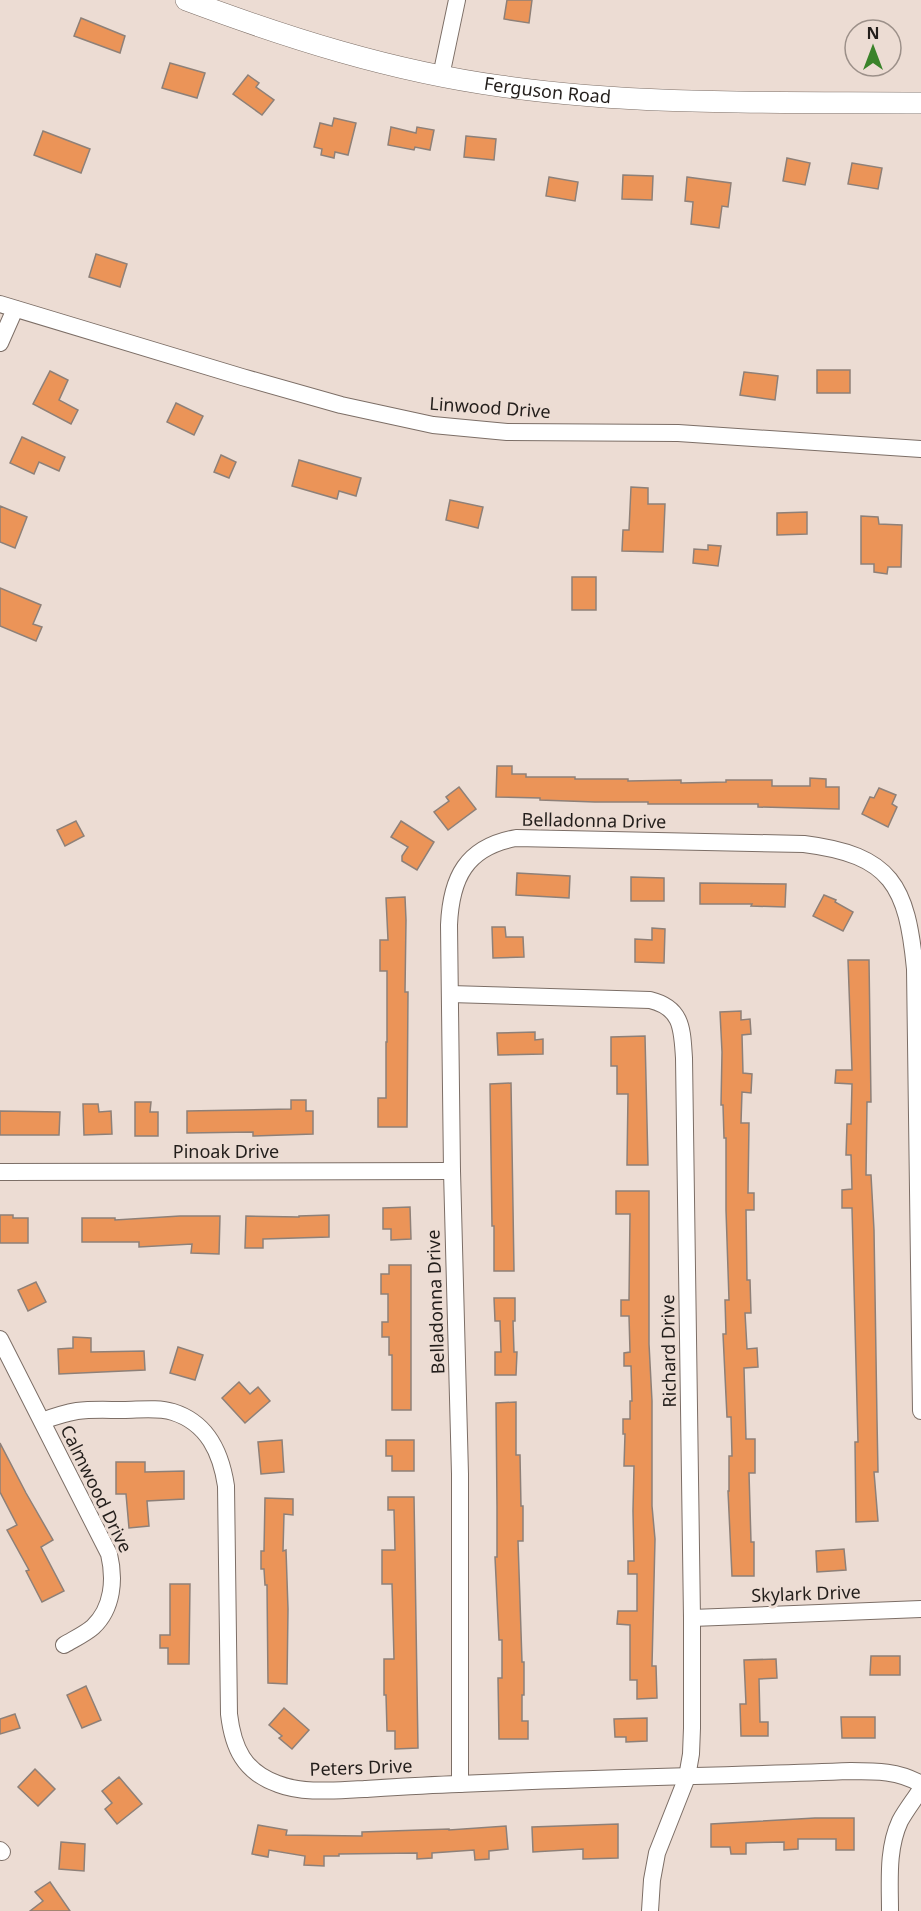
<svg xmlns="http://www.w3.org/2000/svg" width="921" height="1911" font-family="'Noto Sans',sans-serif">
	<rect width="100%" height="100%" fill="#ecdcd3"/>
	<g fill="#eb9458" stroke="#8e8078" stroke-width="1.5">
		<path d="M507,0H532L529,23L504,19Z"/>
		<path d="M81,18L125,36L120,53L74,36Z"/>
		<path d="M170,63L205,73L197,98L162,88Z"/>
		<path d="M248,75L259,83L256,87L274,100L262,115L233,94Z"/>
		<path d="M334,118L356,123L348,155L335,152L334,158L321,155L322,149L314,147L320,123L332,126Z"/>
		<path d="M391,127L416,133L417,127L434,130L430,150L415,147L414,150L388,145Z"/>
		<path d="M43,131L90,149L81,173L34,155Z"/>
		<path d="M466,136L496,139L494,160L464,157Z"/>
		<path d="M787,158L810,163L805,185L783,181Z"/>
		<path d="M852,163L882,168L878,189L848,184Z"/>
		<path d="M623,175L653,176L652,200L622,199Z"/>
		<path d="M549,177L578,182L575,201L546,196Z"/>
		<path d="M687,177L731,183L728,207L722,206L719,228L691,224L693,202L685,201Z"/>
		<path d="M96,254L127,264L120,287L89,277Z"/>
		<rect x="817" y="370" width="33" height="23"/>
		<path d="M50,371L68,380L59,400L78,410L71,424L33,404Z"/>
		<path d="M744,372L778,376L775,400L740,395Z"/>
		<path d="M176,403L203,416L194,435L167,422Z"/>
		<path d="M22,437L65,457L59,471L39,462L34,474L10,463Z"/>
		<path d="M221,455L236,462L229,478L214,472Z"/>
		<path d="M299,460L361,478L356,496L339,491L337,499L292,486Z"/>
		<path d="M631,487L648,488V504H665L663,552L622,551L623,530H629Z"/>
		<path d="M450,500L483,507L478,528L446,520Z"/>
		<path d="M0,506L27,517L15,548L0,542Z"/>
		<path d="M807,512V534L777,535V513Z"/>
		<path d="M861,516L878,517L879,524L902,525L901,567H888L887,574L874,572V564H861Z"/>
		<path d="M708,545L721,546L718,566L693,563L694,549L708,550Z"/>
		<rect x="572" y="577" width="24" height="33"/>
		<path d="M0,588L41,605L33,624L42,627L36,641L0,626Z"/>
		<path d="M497,766H512V774H526V777H575V779H628V781L681,780V783L726,782V780H772V786H810V778L826,779V787H839V809L758,807V804H648V802H595L540,800V798L496,797Z"/>
		<path d="M459,787L476,809L448,830L434,812L449,801L446,797Z"/>
		<path d="M879,788L896,795L892,804L897,807L888,827L862,814L870,797L874,798Z"/>
		<path d="M76,821L84,836L65,846L57,830Z"/>
		<path d="M401,821L434,842L417,870L402,861V856L408,847L391,837Z"/>
		<path d="M517,873L570,876L569,898L516,895Z"/>
		<path d="M631,877L664,878V901H631Z"/>
		<path d="M700,883L786,884L785,907L751,906L752,904H700Z"/>
		<path d="M824,895L836,900L835,902L853,912L843,931L813,916Z"/>
		<path d="M405,897L406,920L405,992H408L407,1127H378V1098H386V1042H387V971H380V940H388L386,898Z"/>
		<path d="M492,927H505L506,937H523L524,957L493,958Z"/>
		<path d="M652,928L665,929L664,963L635,962V939L652,940Z"/>
		<path d="M848,960H869L871,1102H867L866,1175H871L874,1230L877,1420L878,1472H874L878,1521L856,1522L855,1442H858L852,1208H842V1190L852,1189L851,1155H846L847,1124H851L852,1084L835,1083L836,1070H852Z"/>
		<path d="M741,1011V1020L750,1019L751,1034L742,1035L743,1073L752,1074L751,1093L742,1092L741,1123H749L748,1193H754V1210H746L747,1280H750L751,1313H745L747,1349L757,1348L758,1367L744,1368L746,1439H755V1473H749L751,1542H754V1576H732L728,1491H729V1456H732L731,1417H727L723,1334H726L725,1300H729L726,1210V1138H724L723,1105H721L722,1052L720,1012Z"/>
		<path d="M535,1032V1040L543,1039V1054L498,1055L497,1033Z"/>
		<path d="M645,1036L648,1165H627L628,1094H617V1066H611V1037Z"/>
		<path d="M511,1083L514,1270V1271H494V1226H492L490,1084Z"/>
		<path d="M291,1100H306V1111H313V1134L253,1136V1132L187,1133V1111L291,1109Z"/>
		<path d="M135,1102H151L150,1112H158V1136H135Z"/>
		<path d="M83,1104H98L99,1112L111,1111L112,1134L84,1135Z"/>
		<path d="M0,1111L60,1112L59,1135H0Z"/>
		<path d="M616,1191H649V1344L652,1401V1506L655,1539L652,1666H656L657,1698L637,1699V1680H630V1625L617,1624L618,1611H637V1574H628V1561H634L633,1511L634,1466H624L625,1434H623V1419H630V1401H632L631,1366H624V1353L630,1352L629,1316H621V1300H629L630,1214H616Z"/>
		<path d="M410,1207L411,1239L391,1240V1229H383V1208Z"/>
		<path d="M0,1215H13V1218H28V1243H0Z"/>
		<path d="M329,1215V1237L263,1239V1248H245L246,1216L299,1217V1216Z"/>
		<path d="M180,1216H220L219,1254L191,1253L192,1244L139,1247V1242H82V1218H115V1220Z"/>
		<path d="M389,1265H411V1410H392V1355H389V1337H382V1322H388V1294H381V1274H389Z"/>
		<path d="M36,1282L46,1302L28,1311L18,1290Z"/>
		<path d="M494,1298H515V1321H513L514,1352H517L516,1375H495V1352H501L500,1321H495Z"/>
		<path d="M73,1337L91,1338V1352L144,1351L145,1370L59,1374L58,1349L73,1348Z"/>
		<path d="M178,1347L203,1355L195,1380L170,1373Z"/>
		<path d="M239,1382L250,1394L258,1387L270,1401L245,1423L222,1398Z"/>
		<path d="M516,1402V1455H520L521,1506H523V1541H518L522,1662H524V1695H522V1721H528V1739H499L498,1678H502V1640H499L495,1557H497V1506L496,1403Z"/>
		<path d="M282,1440L284,1472L261,1474L258,1442Z"/>
		<path d="M386,1440H414V1471H392V1456H386Z"/>
		<path d="M0,1443L26,1493L53,1540L41,1547L64,1591L42,1602L26,1571L29,1570L7,1530L17,1525L0,1492Z"/>
		<path d="M116,1462H145V1472L184,1471V1499L147,1501L149,1526L129,1528L126,1494H116Z"/>
		<path d="M388,1497H414L418,1748L395,1749V1731H387L386,1695H384V1659H394L392,1584H382V1550H395L394,1510H388Z"/>
		<path d="M265,1498L293,1499V1515L284,1514L283,1551L286,1550L288,1609L287,1684L268,1683L267,1585H265L264,1569H261V1551H264Z"/>
		<path d="M844,1549L846,1570L817,1572L816,1551Z"/>
		<path d="M170,1584H190L189,1664H168V1648H160V1635H170Z"/>
		<path d="M871,1656H900V1675H870Z"/>
		<path d="M776,1659L777,1678L759,1679L760,1722H768V1736H741L740,1704H746L744,1660Z"/>
		<path d="M86,1686L101,1720L82,1728L67,1695Z"/>
		<path d="M284,1708L309,1730L292,1749L279,1738L282,1736L269,1725Z"/>
		<path d="M15,1714L20,1728L0,1734V1719Z"/>
		<path d="M841,1717H875V1738H842Z"/>
		<path d="M647,1718V1741L626,1742V1737H615L614,1719Z"/>
		<path d="M35,1769L55,1789L38,1806L18,1787Z"/>
		<path d="M119,1777L142,1804L117,1824L105,1809L112,1803L102,1791Z"/>
		<path d="M815,1818H854V1850H836V1839H798V1849L784,1850V1842L746,1843V1854H731L730,1847H711V1824Z"/>
		<path d="M618,1824V1858L583,1859V1849L533,1852L532,1827Z"/>
		<path d="M258,1825L287,1830L286,1835L362,1836V1832L449,1829V1830L506,1826L508,1849L489,1851V1859L475,1860L474,1850L432,1853V1858L417,1859V1853L339,1854V1856H324V1866L304,1865L305,1856L269,1850L268,1857L252,1854Z"/>
		<path d="M61,1842L85,1844L84,1871L59,1869Z"/>
		<path d="M50,1882L70,1911H30L43,1901L35,1892Z"/>
	</g>
	<g fill="none" stroke-linecap="round" stroke-linejoin="round">
		<g stroke="#7c6e66" stroke-width="18">
			<g id="minor">
				<path d="M441,76L457,0"/>
				<path d="M0,304L242,377L341,405L433,425L507,432L678,433L921,449"/>
				<path d="M0,343L15,309"/>
				<path d="M450,994L650,1000C683,1008 682,1030 684,1058L692,1618V1728L691,1754L687,1777L657,1853L652,1880L650,1911"/>
				<path d="M0,1172L452,1171"/>
				<path d="M0,1339L109,1554C115,1579 113,1608 93,1627C85,1634 74,1639 64,1645"/>
				<path d="M42,1421C53,1417 65,1413 77,1411C92,1409 108,1410 123,1410C139,1410 157,1407 173,1412C208,1423 221,1453 226,1486L229,1714C233,1748 244,1772 278,1784C304,1794 336,1790 364,1789C396,1787 427,1785 459,1784C590,1778 720,1776 851,1771C876,1771 899,1771 921,1784"/>
				<path d="M692,1618L921,1609"/>
				<path d="M460,1784V1474L452,1171L449,925C451,878 466,847 516,838L804,844C892,855 907,886 915,969L921,1411"/>
				<path d="M0,1850L2,1852"/>
				<path d="M890,1911C890,1881 887,1849 900,1821C906,1810 914,1800 921,1789"/>
			</g>
		</g>
		<g stroke="#7c6e66" stroke-width="22">
			<g id="tertiary">
				<path id="s1" d="M186,0C288,38 391,71 500,86C639,106 780,102 921,103"/>
			</g>
		</g>
		<use href="#minor" stroke="#fff" stroke-width="16"/>
		<use href="#tertiary" stroke="#fff" stroke-width="21"/>
	</g>
	<g text-anchor="middle" stroke-width="6" stroke-linejoin="round" paint-order="stroke">
		<g font-size="18" fill="#231e1b" stroke="#ecdcd3">
			<text dy="6" stroke="none"><textPath href="#s1" startOffset="374">Ferguson Road</textPath></text>
			<text transform="translate(490 408) rotate(4)" y="6">Linwood Drive</text>
			<text transform="translate(594 821) rotate(1)" y="6">Belladonna Drive</text>
			<text x="226" y="1158">Pinoak Drive</text>
			<text transform="translate(436 1302) rotate(-92)" y="6">Belladonna Drive</text>
			<text transform="translate(669 1351) rotate(-91)" y="6">Richard Drive</text>
			<text transform="translate(96 1489) rotate(64)" y="6">Calmwood Drive</text>
			<text transform="translate(806 1594) rotate(-2)" y="6">Skylark Drive</text>
			<text transform="translate(361 1768) rotate(-2)" y="6">Peters Drive</text>
		</g>
	</g>
	<g transform="translate(873 48)"><circle r="28" fill="#ecdcd3" stroke="#9c9089" stroke-width="1.5"/>
	<path d="M0-4.5L10 22L0 15L-10 22Z" fill="#3a832a"/>
	<text y="-9" font-size="16" font-weight="bold" text-anchor="middle" fill="#231e1b">N</text>
	</g>
</svg>
